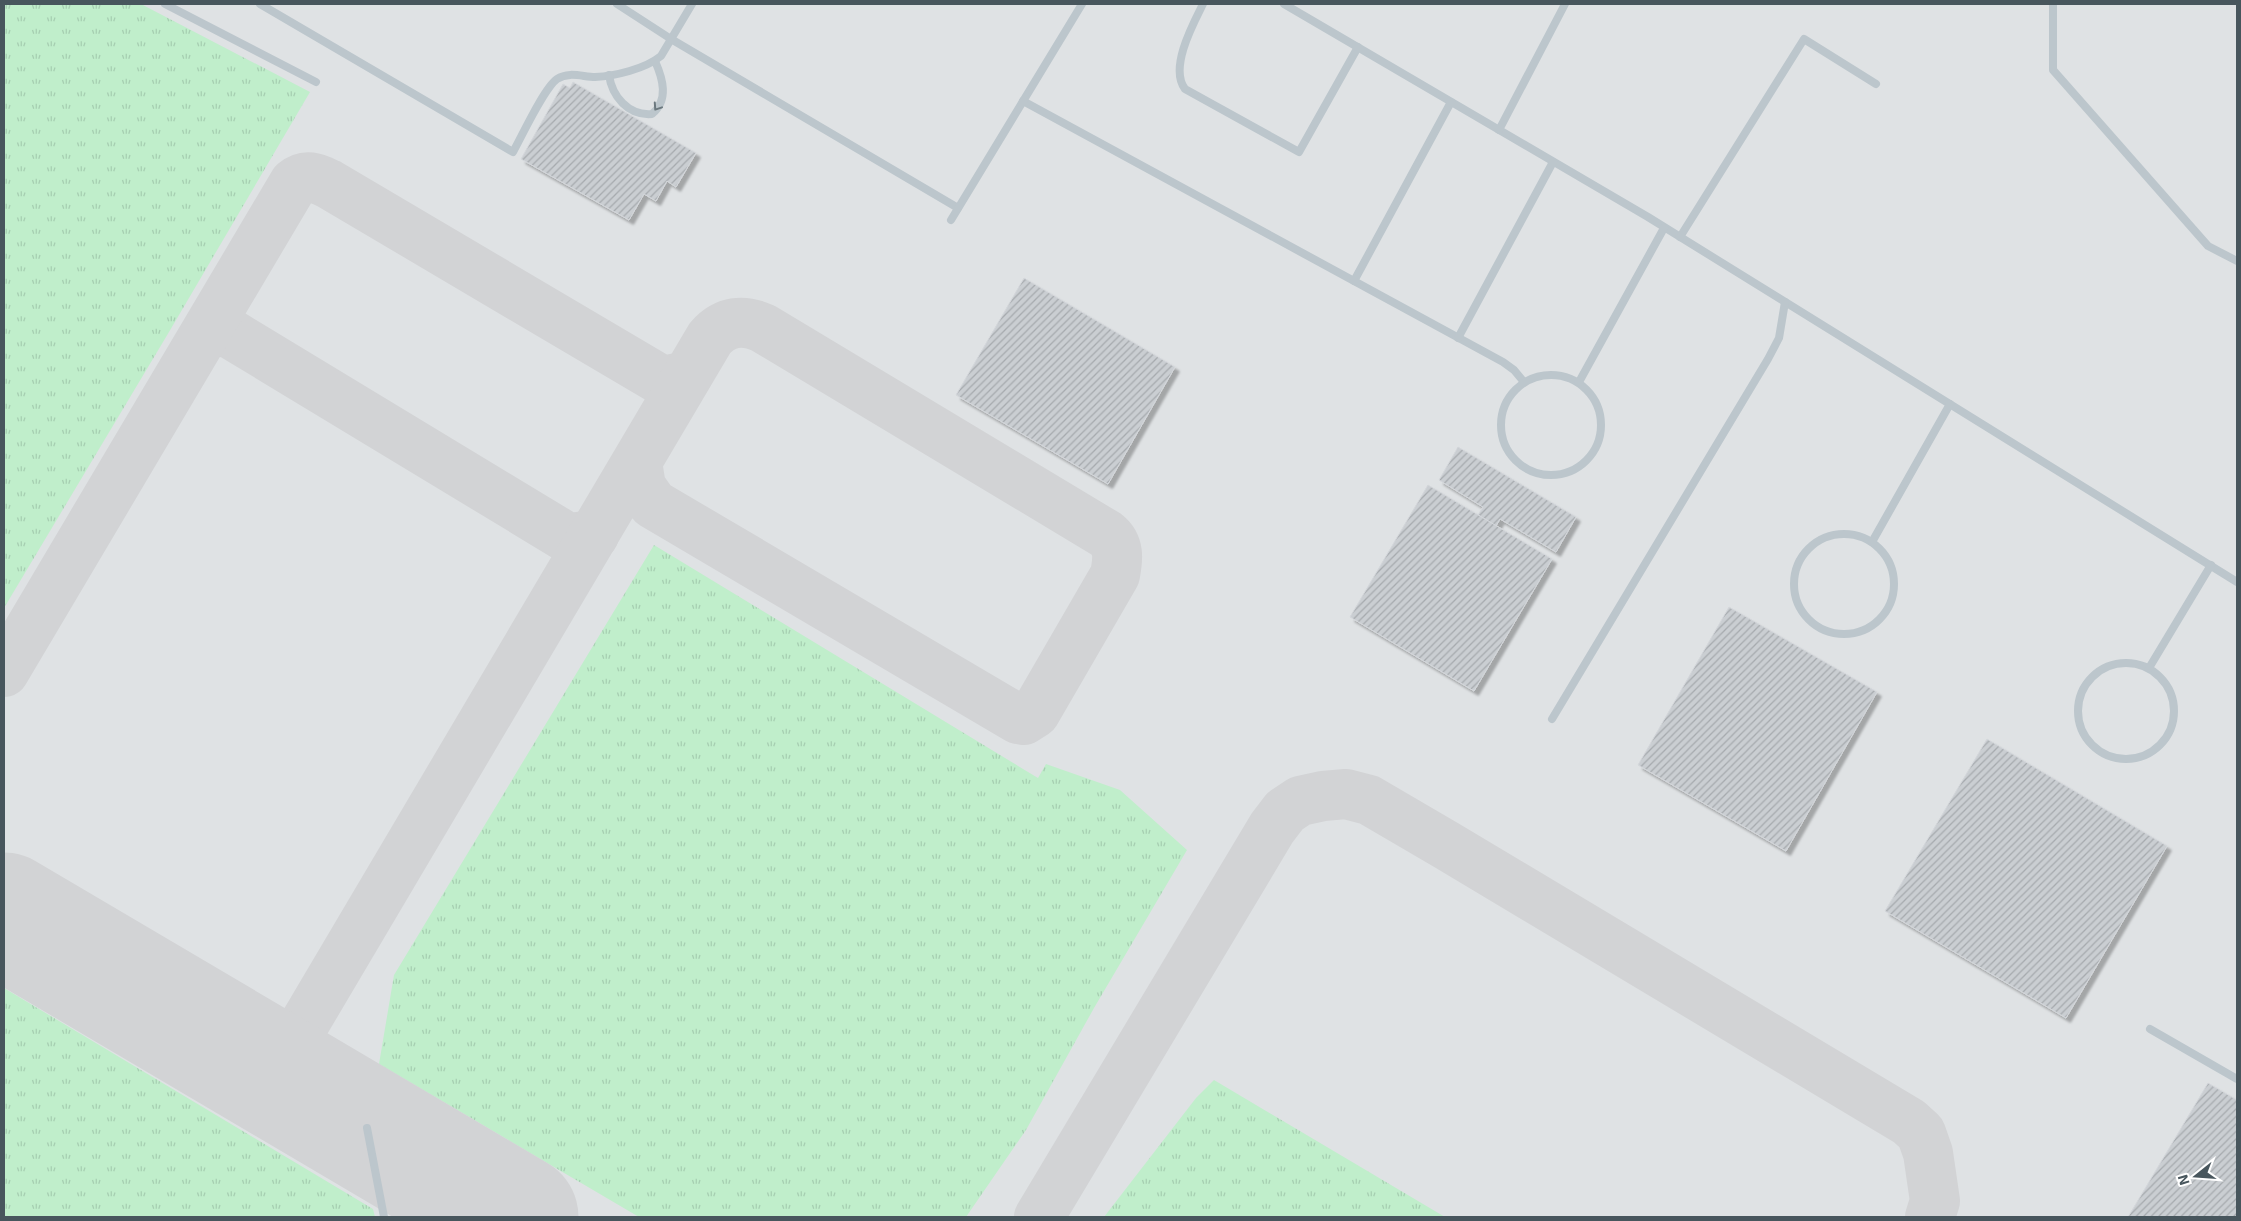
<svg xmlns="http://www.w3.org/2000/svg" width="2241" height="1221" font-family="'Exo 2',sans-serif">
	<defs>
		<pattern id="grass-tufts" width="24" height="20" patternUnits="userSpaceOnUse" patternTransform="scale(1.25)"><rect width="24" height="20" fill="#c0eecb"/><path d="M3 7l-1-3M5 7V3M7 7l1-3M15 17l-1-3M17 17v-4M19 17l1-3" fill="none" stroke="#a6ceb1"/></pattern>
		<pattern id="building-hatch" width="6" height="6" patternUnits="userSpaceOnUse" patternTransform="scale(1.25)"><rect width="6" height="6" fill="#caced2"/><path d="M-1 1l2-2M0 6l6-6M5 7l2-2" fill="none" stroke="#a6aaae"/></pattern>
		<filter id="shadow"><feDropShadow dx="4.5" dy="4.5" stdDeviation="1" flood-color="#0004"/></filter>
	</defs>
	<rect width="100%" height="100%" fill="#f2f0f0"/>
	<rect fill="#dfe2e4" x="4" y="4" width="2233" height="1213"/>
	<g fill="url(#grass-tufts)">
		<path d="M4,4H141L310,92L169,332L4,608Z"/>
		<path d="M654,545L1038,778L1046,764L1120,790L1187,850L1094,1008L1026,1130L966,1217H639L379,1064L394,975Z"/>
		<path d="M4,988L373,1209L375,1217H4Z"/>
		<path d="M1214,1080L1445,1217H1104L1196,1098Z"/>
	</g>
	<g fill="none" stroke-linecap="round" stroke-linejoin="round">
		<g stroke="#d2d3d5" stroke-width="50">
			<path d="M206,333L219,331L231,334L568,538L594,535"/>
			<path d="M4,672L294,183C306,173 316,178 329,184L661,380H668L687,376"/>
			<path d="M289,1083L283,1065L284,1058L710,338C725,321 743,319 763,328L1106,534C1120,545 1118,559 1115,575L1035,713L1024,720L1018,719L653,504L641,487L637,462"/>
			<path d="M1039,1217L1272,828L1285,811L1300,801L1323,796L1346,794L1369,800L1446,845L1909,1122L1921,1133L1928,1153L1935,1201L1930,1217"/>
		</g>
		<path stroke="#d2d3d5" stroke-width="125" d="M4,915L516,1217"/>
	</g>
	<g fill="url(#building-hatch)" stroke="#d4d7db" filter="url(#shadow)">
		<path d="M573,82L696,153L676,187L667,181L656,201L644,194L629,220L521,159L563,84L570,88Z"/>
		<path d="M1024,278L1175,367L1108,484L956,395Z"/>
		<path d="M1458,447L1576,517L1556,552L1500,519L1496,526L1478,515L1483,507L1439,480Z"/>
		<path d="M1428,485L1552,559L1474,691L1350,617Z"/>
		<path d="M1729,607L1877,692L1786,851L1638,765Z"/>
		<path d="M1987,739L2167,846L2066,1018L1885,911Z"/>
		<path d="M2208,1083L2237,1100V1217H2128Z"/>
	</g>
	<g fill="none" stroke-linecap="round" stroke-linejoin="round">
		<g stroke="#bcc6cc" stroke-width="8">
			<path d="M165,4L316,82"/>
			<path d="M260,4L513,152C522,136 544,88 557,79C569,71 583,77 595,77C615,76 645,69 661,56L692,4"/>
			<path d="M617,4L671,39L958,208"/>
			<path d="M1203,4C1193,24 1169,68 1185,89L1299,152L1358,47"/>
			<path d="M1284,4L1648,217L2237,582"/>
			<path d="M2053,4V70L2208,246L2237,261"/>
			<path d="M609,75C612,96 628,116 652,114C669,100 663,79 655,61"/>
			<path d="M1023,101L1503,362L1514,370L1524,382"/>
			<path d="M1499,130L1565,4"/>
			<path d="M951,220L1082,4"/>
			<path d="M1680,237L1804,39L1876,84"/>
			<path d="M1354,281L1451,102"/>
			<path d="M1458,338L1553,162"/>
			<circle cx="1551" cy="425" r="50"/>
			<path d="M1579,382L1664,228"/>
			<circle cx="1844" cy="584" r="50"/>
			<path d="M1872,542L1950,404"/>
			<circle cx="2126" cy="711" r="48"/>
			<path d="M2149,668L2211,565"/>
			<path d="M1552,719L1768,359L1779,338L1785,302"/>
			<path d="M2150,1029L2237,1079"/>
			<path d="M367,1128L384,1217"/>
		</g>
	</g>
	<defs><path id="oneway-chevron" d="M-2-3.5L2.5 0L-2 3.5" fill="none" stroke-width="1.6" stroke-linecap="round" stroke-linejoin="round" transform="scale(1.25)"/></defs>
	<use stroke="#6b787e" href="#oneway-chevron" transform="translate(657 107) rotate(124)"/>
	<rect width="2241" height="1221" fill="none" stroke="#48565d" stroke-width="10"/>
	<g transform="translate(2196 1176) rotate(253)" stroke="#ffffff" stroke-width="4" paint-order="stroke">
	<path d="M0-4L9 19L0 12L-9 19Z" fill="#48565d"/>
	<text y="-8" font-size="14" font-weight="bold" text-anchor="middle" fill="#48565d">N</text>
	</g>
</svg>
